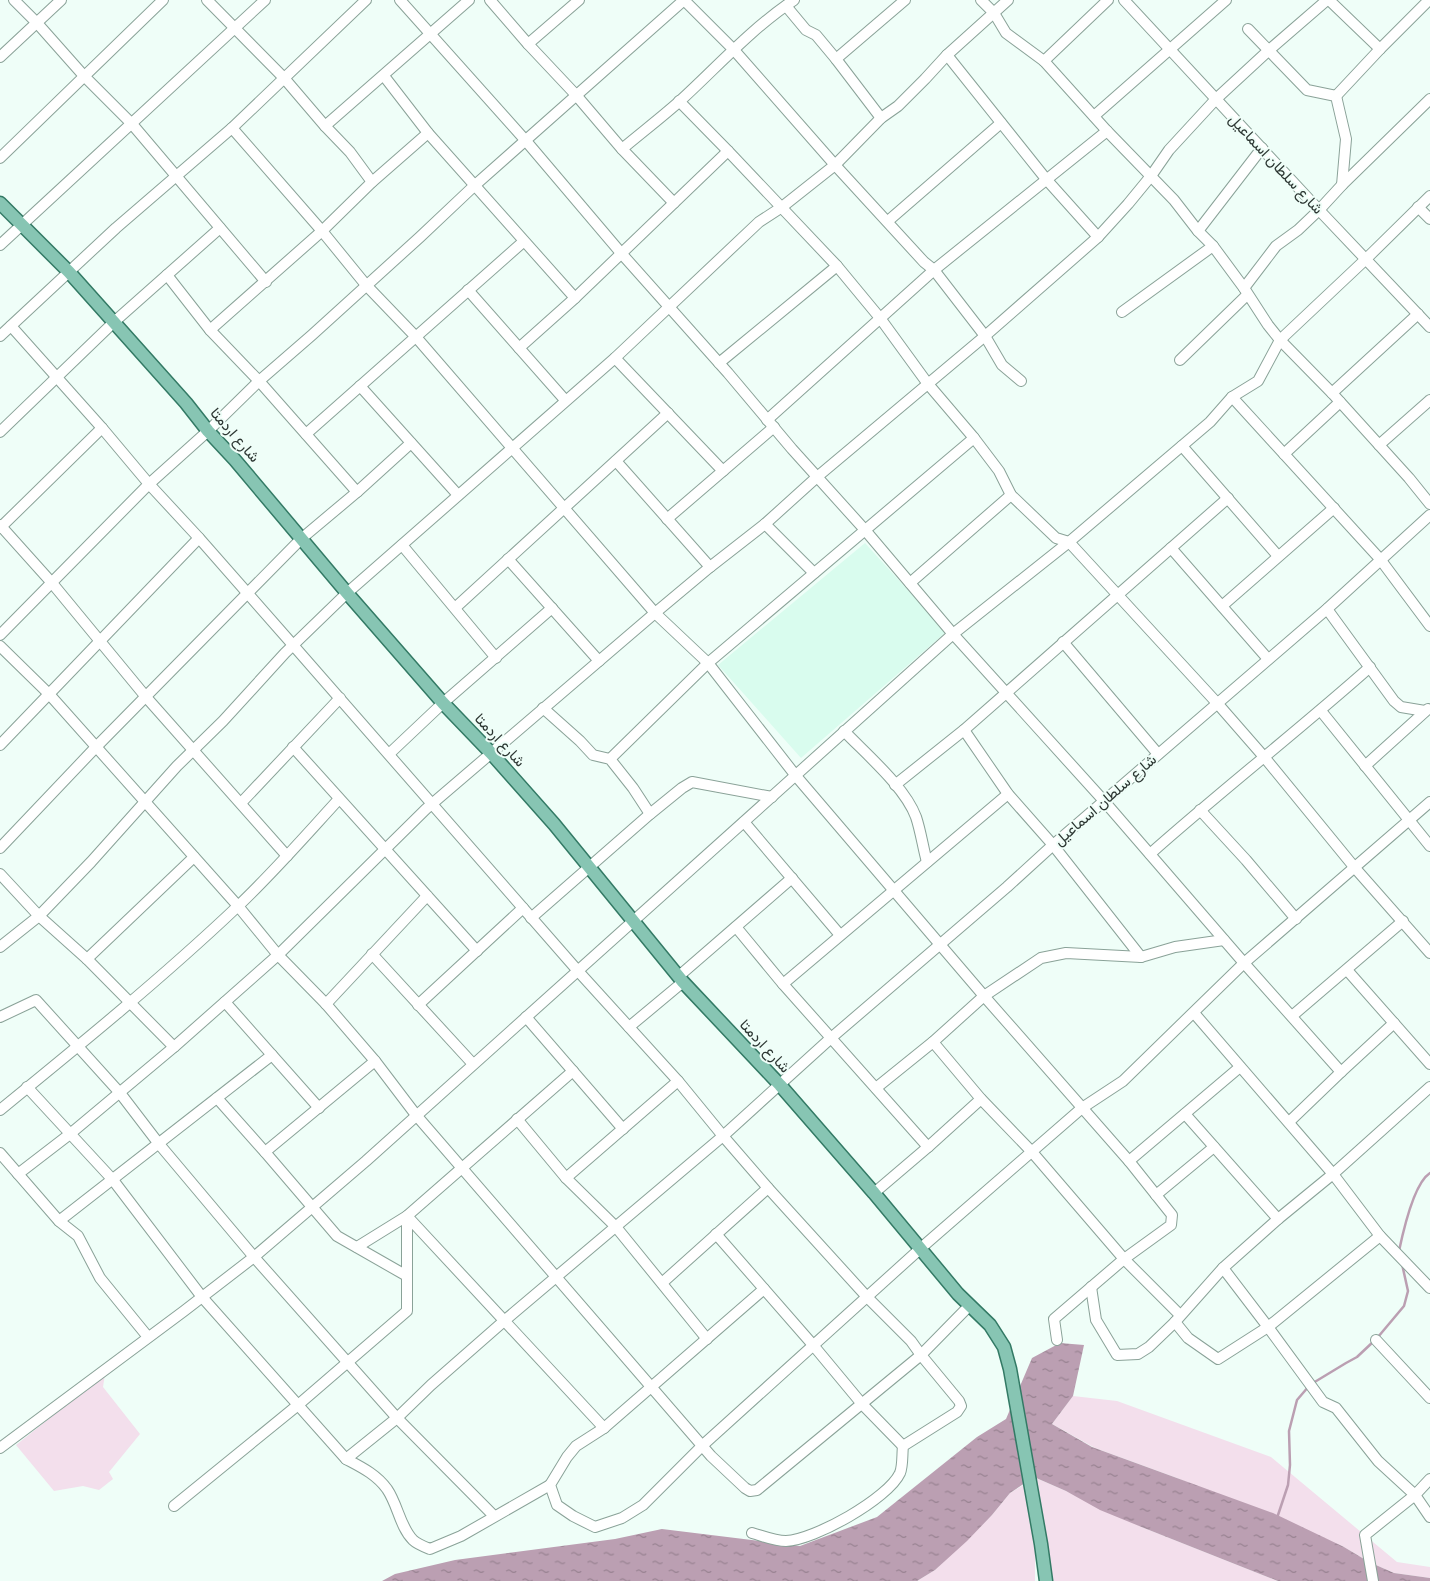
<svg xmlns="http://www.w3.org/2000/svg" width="1430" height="1581" font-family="'Roboto Serif',Vazirmatn,serif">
	<defs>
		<pattern id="water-ripples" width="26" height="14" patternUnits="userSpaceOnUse" patternTransform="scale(1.25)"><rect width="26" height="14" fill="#bb9fb2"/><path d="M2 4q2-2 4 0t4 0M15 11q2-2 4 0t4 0" fill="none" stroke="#988291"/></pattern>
	</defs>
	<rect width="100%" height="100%" fill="#effef8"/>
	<path fill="#d9fcee" d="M865,543L946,632L801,758L718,665Z"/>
	<g fill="#f3dfec">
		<path d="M105,1374L103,1387L140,1434L109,1472L113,1479L99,1490L83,1486L54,1491L16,1445Z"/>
		<path d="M1073,1396L1117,1401L1271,1457L1397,1562L1430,1567V1578L1394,1573L1369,1562L1344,1547L1177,1478L1095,1448L1052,1424Z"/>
		<path d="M1036,1478L1066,1491L1144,1528L1278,1581H1049L1048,1562Z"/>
		<path d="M1025,1484L1035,1540V1581H917L935,1570L992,1515L1010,1493Z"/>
	</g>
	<path fill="url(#water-ripples)" d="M1060,1343L1084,1345L1073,1396L1052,1424L1092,1447L1273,1513L1344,1547L1369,1562L1394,1573L1430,1578V1581H1278L1144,1528L1100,1510L1066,1491L1034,1477L1010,1493L992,1515L967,1541L935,1570L917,1581H382L395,1574L455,1560L615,1539L662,1529L800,1546L877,1517L977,1437L1006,1419L1032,1358Z"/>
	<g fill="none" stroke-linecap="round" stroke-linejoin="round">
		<g stroke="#bb9fb2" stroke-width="2.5">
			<path d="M1399,1251C1403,1232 1414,1183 1430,1173"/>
			<path d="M1378,1337L1404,1306L1408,1291L1402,1264"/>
			<path d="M1313,1383L1346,1363L1357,1357L1374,1341"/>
			<path d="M1277,1518L1288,1485L1290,1465L1289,1431L1297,1400L1309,1386"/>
		</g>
		<g stroke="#8aa298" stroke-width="12">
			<g id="minor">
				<path d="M14,0L37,23L84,76L132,124L266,282"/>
				<path d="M207,0L284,78L325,126L350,152L372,182"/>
				<path d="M400,0L526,141L621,253L728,373L792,449L865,530L953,634L1104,801L1244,963L1341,1072"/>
				<path d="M490,0L528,44L576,95L622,149L674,203"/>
				<path d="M684,0L734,50L835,165L924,262L934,270L985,336L1002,365L1021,381"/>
				<path d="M981,0L994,13L1006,33L1044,61L1107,131L1174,200L1198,231L1213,246L1244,288L1268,325L1280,340L1332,393L1409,478L1430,504"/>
				<path d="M1124,0L1319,210L1430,327"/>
				<path d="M1329,0L1380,49"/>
				<path d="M786,6L806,30L816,35L836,59L881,118"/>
				<path d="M1248,29L1307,90L1336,96L1346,139L1342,185"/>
				<path d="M528,44L579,0"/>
				<path d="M947,55L1046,179L1098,237"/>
				<path d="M0,57L61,0"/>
				<path d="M836,59L905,0"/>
				<path d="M1044,61L1108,0"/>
				<path d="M384,76L428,133L575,298"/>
				<path d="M1336,96L1380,49L1429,0"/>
				<path d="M679,101L728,151L837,266L880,318L928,384L974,438L999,471L1011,495L1056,538L1069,542L1217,703L1265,758L1355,868L1430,953"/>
				<path d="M1094,116L1226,0"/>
				<path d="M325,126L469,0"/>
				<path d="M232,128L322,231L366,285L416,337L655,613L708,663L796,776L984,996L1129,1161L1172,1215L1171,1225L1124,1259L1054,1319L1057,1340"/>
				<path d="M622,149C641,133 662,117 681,100C718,66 752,28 794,0"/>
				<path d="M0,158L163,0"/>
				<path d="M1418,207L1430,219"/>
				<path d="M888,221L1001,123"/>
				<path d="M1198,231L1262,148"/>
				<path d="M0,245L265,0"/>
				<path d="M167,275L210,330L259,381L357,492"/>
				<path d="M1244,288L1276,246L1298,230L1319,210L1342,185L1430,99"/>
				<path d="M468,290L565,400"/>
				<path d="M1122,312L1213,246"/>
				<path d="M11,326L102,428L149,484L199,538L293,645L578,971L678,1081L723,1136L768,1188L867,1297L911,1341L921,1355L959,1401L961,1406L957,1412L903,1446C902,1454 903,1466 900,1473C888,1499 814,1540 786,1541C774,1541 763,1536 752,1533"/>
				<path d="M210,330L322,231L372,182L428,133"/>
				<path d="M0,336L116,228L232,128L366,0"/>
				<path d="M519,348L575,298L728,151"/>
				<path d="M615,358L723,471"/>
				<path d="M1180,360L1247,295"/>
				<path d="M719,363L837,266"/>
				<path d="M360,386L458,495"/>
				<path d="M1332,393L1418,314"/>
				<path d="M1232,397L1380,559L1430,626"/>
				<path d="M767,420L934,270L1107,131"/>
				<path d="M0,432L114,322L220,228"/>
				<path d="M306,434L523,242"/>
				<path d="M1379,445L1430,400"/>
				<path d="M1182,446L1278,556"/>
				<path d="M1284,454L1340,402"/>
				<path d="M616,461L710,567"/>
				<path d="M667,519L774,427"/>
				<path d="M765,524L814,573"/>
				<path d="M0,525L52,583L146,697L287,856"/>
				<path d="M0,528L102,428"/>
				<path d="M402,545L496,658"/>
				<path d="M1171,548L1268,659"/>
				<path d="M508,559L599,661"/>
				<path d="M910,583L1011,495"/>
				<path d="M1222,606L1334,508"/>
				<path d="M455,608L668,413"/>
				<path d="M1327,609L1394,701L1401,707L1425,711"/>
				<path d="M0,635L149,484L208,431L259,381L312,335L420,237L474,186L684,0"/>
				<path d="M1063,642L1158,754"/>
				<path d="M0,646L49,694L238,906L278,955L326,1004L375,1061L416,1115L711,1456L745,1488L750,1491L757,1490L921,1355L970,1305"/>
				<path d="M543,708L580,741L593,755L610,759L633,788L650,814"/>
				<path d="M1321,711L1430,846"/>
				<path d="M964,730L1008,794L1053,845L1141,957"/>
				<path d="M844,731C866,754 905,787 916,817C921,832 923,848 927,862"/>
				<path d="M0,745L199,538"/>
				<path d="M293,747L477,951"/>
				<path d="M389,754L443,703L552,608"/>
				<path d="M610,759L708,663L974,438"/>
				<path d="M1365,766L1428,709"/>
				<path d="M895,785L964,730L1228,498"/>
				<path d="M241,803L340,698"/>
				<path d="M1200,810L1246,860L1296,919"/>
				<path d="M744,822L840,935"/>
				<path d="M0,848L96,747L301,539L357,492L411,443"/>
				<path d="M1150,854C1222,790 1298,731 1370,667"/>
				<path d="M0,874L39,916L87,959L174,1047"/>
				<path d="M531,918L650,814L682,788L692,782L772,797"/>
				<path d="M736,927L783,984L928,1147"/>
				<path d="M0,947L39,916L91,862L177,766L223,721L285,653L347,593L615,358L759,222L782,207L835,165L881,118L898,106L925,79L947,55L1008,0"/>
				<path d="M372,954L473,1064"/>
				<path d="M87,959L194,857"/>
				<path d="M1347,970L1430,1064"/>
				<path d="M679,976L792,878"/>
				<path d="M783,984L1008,794"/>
				<path d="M225,1002L319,1108"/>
				<path d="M326,1004L427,896"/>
				<path d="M418,1005L523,908"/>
				<path d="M1194,1013L1333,1174L1380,1236L1430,1288"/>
				<path d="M1292,1016L1403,921"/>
				<path d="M0,1017L36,1000L120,1093L159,1144L254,1257L397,1418L494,1516"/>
				<path d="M526,1017L623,1129"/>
				<path d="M629,1027L683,982"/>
				<path d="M933,1042L981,1099L1032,1152L1124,1259L1180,1315"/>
				<path d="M27,1087L113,1180L202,1297L346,1459C361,1467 376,1474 387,1489C398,1505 400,1527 413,1540C417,1544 425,1547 430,1549L461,1536L550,1485"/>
				<path d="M876,1088L933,1042L984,996L1041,958L1066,953L1141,957L1175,947L1224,940"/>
				<path d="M217,1098L265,1152L337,1236L407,1276"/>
				<path d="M0,1110C81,1044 162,978 237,907C273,873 306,835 339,799"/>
				<path d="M1185,1114L1278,1219"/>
				<path d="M517,1119L566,1178L616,1227L707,1339"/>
				<path d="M1289,1122L1341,1072L1394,1023"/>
				<path d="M265,1152L375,1061"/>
				<path d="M0,1153L59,1221L78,1236L100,1278L148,1337"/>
				<path d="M1129,1161L1240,1067"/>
				<path d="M18,1174L70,1134L174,1047L278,955L426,809L655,613L710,567L765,524L817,477L985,336L1098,237L1128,204L1151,176L1169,150L1216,99L1268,51L1327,0"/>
				<path d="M566,1178L678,1081"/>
				<path d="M874,1193L928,1147L981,1099"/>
				<path d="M1156,1195L1214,1147"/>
				<path d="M59,1221L272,1055"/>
				<path d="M716,1234L813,1345L862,1404L903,1446"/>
				<path d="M357,1247L407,1216L604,1428"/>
				<path d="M1223,1268L1268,1327L1323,1402L1336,1408L1378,1461L1415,1495L1430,1517"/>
				<path d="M662,1283L768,1188"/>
				<path d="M1091,1287L1096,1320L1117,1355L1138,1354L1149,1347L1175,1322L1223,1268L1278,1219L1333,1174L1430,1087"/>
				<path d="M764,1289L604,1428L576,1446L567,1457L550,1485L557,1505L573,1516L595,1527L622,1518L643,1505L703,1445L921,1248L1082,1108L1123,1081L1244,963L1430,802"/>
				<path d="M1175,1322L1188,1338L1218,1359L1268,1327L1380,1236"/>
				<path d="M1376,1340L1430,1398"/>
				<path d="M0,1448L184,1311L254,1257L366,1161L953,634L1069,542L1210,422L1232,397L1258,381L1280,340L1366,259L1430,196"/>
				<path d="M346,1459L397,1418L431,1385L504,1321L723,1136L831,1038L1007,887L1053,845L1327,609L1430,515"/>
				<path d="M174,1506L298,1405L407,1311V1216L573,1071"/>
				<path d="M1373,1581L1365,1535L1415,1495L1430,1479"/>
			</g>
		</g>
		<g stroke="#337a65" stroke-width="15">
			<path id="major" d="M0,203L69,272L186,403L208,431L235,460L347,593L443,703L491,753L554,824L683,982L780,1085L874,1193L958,1294L990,1325L1004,1347L1010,1369L1041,1544L1046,1581"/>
		</g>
		<use href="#minor" stroke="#fff" stroke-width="10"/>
		<use href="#major" stroke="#87c5b3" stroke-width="12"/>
	</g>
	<g text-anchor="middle" stroke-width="4" stroke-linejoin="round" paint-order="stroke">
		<g font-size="15" fill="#2c3632" stroke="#effef8">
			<text transform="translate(1276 164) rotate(47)" y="5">شارع سلطان اسماعيل</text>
			<text transform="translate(235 435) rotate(49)" y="5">شارع اردمتا</text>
			<text transform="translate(500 740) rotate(47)" y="5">شارع اردمتا</text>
			<text transform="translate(1105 800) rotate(-41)" y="5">شارع سلطان اسماعيل</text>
			<text transform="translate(765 1046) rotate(47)" y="5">شارع اردمتا</text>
		</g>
	</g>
</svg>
